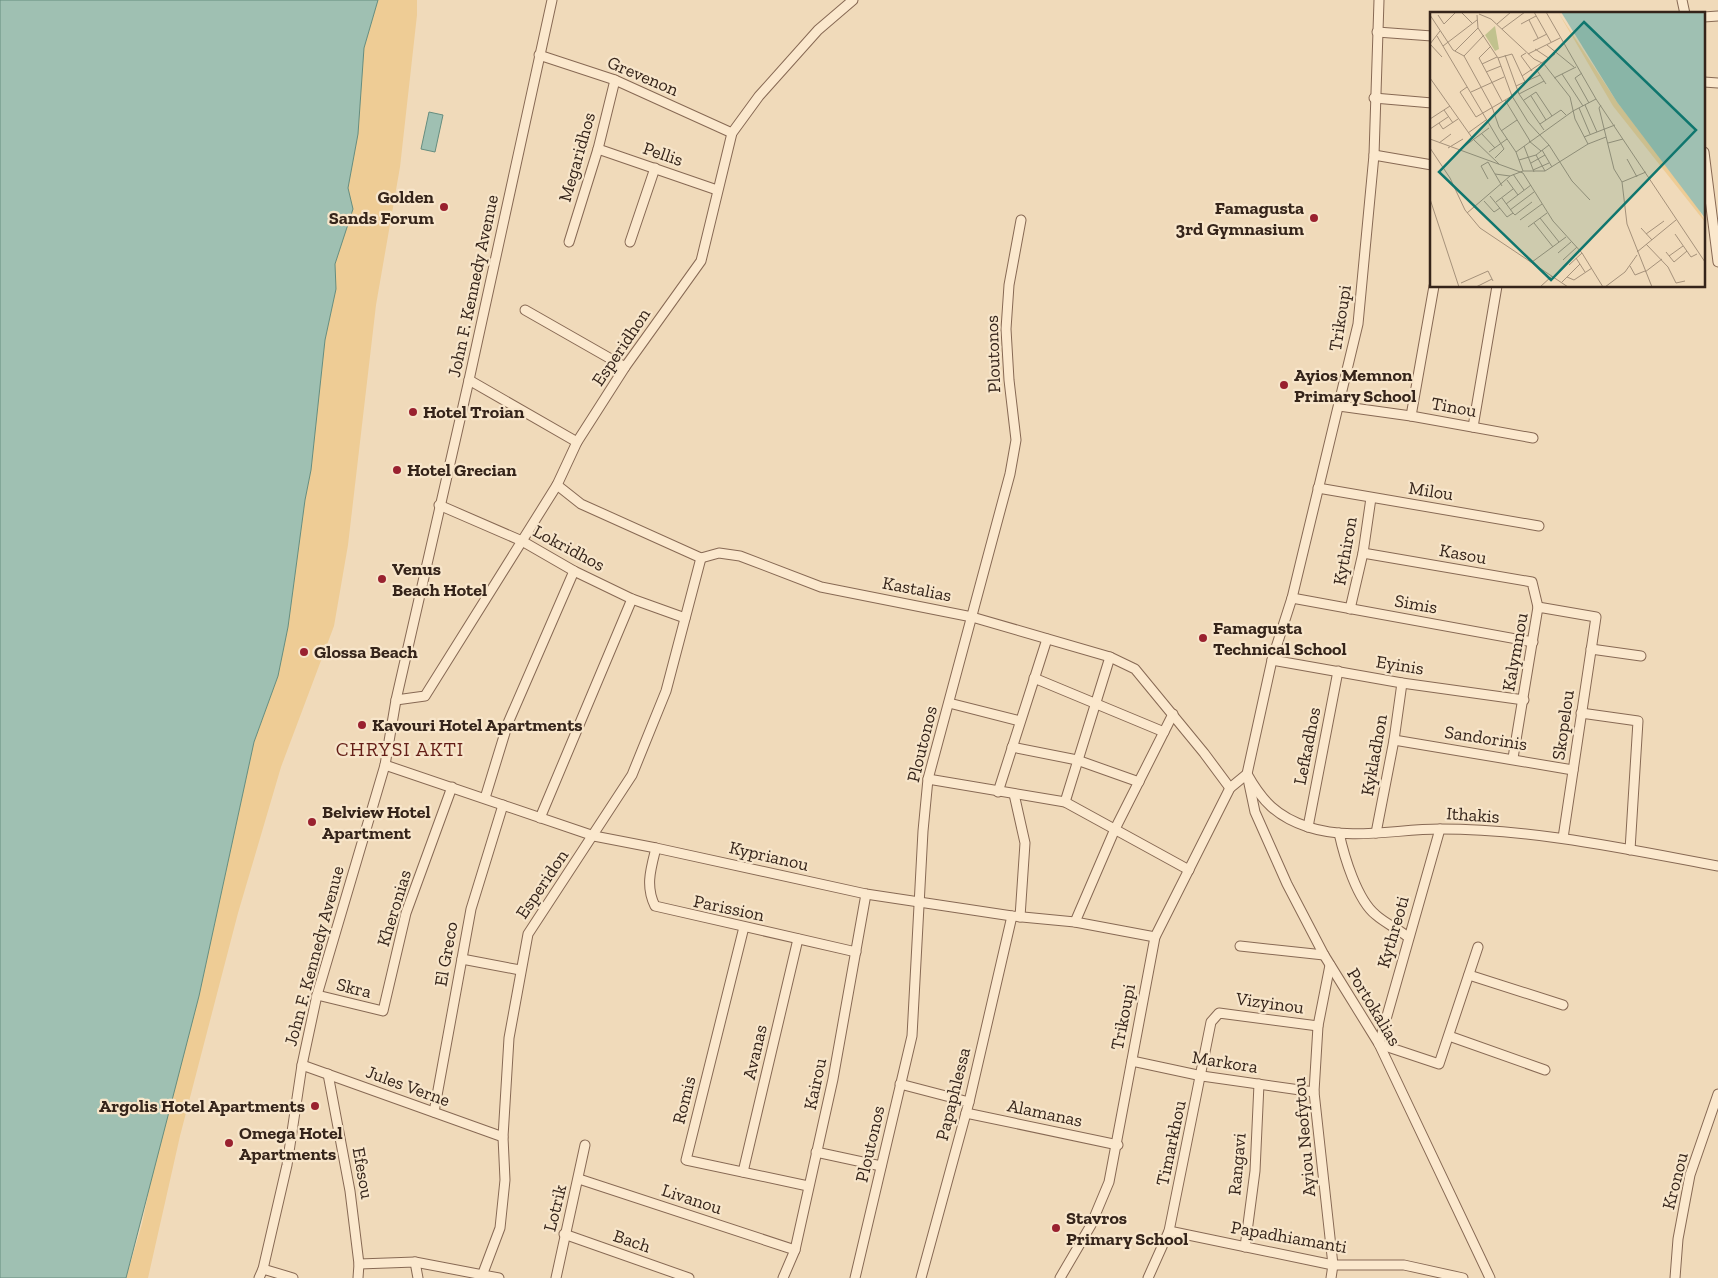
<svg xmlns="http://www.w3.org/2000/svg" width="1718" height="1278" font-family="'Zilla Slab',serif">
	<rect width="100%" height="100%" fill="#f0daba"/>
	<path fill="#eecc95" d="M378,0H417V15L400,167L376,305L348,545L334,626L281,767L238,913L180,1136L148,1278H126L142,1224L157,1151L199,996L254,742L278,676L288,627L305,500L311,470L325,340L336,289L335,264L352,209L348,188L358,134L364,48Z"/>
	<g fill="#9fc0b2" stroke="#668d7f">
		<path d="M0,0H378L364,48L358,134L348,188L353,209L335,264L336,289L325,340L311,470L305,500L288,627L278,676L254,742L199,996L126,1278H0Z"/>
		<path d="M429,112L443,115L435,152L421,149Z"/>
	</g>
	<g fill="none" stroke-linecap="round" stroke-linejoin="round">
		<g stroke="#876954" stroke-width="11">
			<g id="minor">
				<path d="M1379,0L1374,155L1358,324L1292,598L1272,660L1247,774L1255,812L1287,884L1324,955L1379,1044L1490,1278"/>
				<path d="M1682,0L1685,14"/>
				<path d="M1704,17L1718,16"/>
				<path d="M1377,32L1432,36"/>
				<path d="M539,55L615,80L732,133"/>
				<path d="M1704,82L1718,83"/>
				<path d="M1374,98L1432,103"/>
				<path d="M598,149L717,190"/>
				<path d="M1704,152L1718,262"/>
				<path d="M1374,155L1432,165"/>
				<path d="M569,242L598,149L615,80"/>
				<path d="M630,242L655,168"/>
				<path d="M525,310L625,367"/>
				<path d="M469,380L577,442"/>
				<path d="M1339,406L1411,416L1533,438"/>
				<path d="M1411,416L1434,286"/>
				<path d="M1473,427L1497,286"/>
				<path d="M557,485L581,504L701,558L719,553L740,556L821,587L972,617L1110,657L1135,669L1204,753L1230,788"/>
				<path d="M1318,488L1539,526"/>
				<path d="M439,505L522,541L574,571L632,599L685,618"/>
				<path d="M1363,553L1532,582L1538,607"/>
				<path d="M1292,598L1533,642"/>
				<path d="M1350,609L1363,553L1371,498"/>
				<path d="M1591,649L1641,656"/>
				<path d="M1272,660L1402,683L1524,700"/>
				<path d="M1034,678L1164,732"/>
				<path d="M396,700L425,696L557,485L577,442L625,367L701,261L732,133L759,96L818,30L853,0"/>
				<path d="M949,703L1020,721"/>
				<path d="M1581,713L1638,721L1630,850"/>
				<path d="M1394,740L1573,770"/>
				<path d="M1012,747L1077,760L1139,782"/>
				<path d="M1513,758L1538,607L1596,617L1563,838"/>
				<path d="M385,765L594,836L656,848L866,894L1012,916L1075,922L1155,937"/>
				<path d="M928,779L1065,802L1189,870"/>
				<path d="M998,792L1047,639"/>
				<path d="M1014,794L1025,843L1020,917"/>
				<path d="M485,798L508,723L574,571"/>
				<path d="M1065,802L1110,657"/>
				<path d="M540,818L632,599"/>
				<path d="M1308,827L1338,671"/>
				<path d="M1440,829L1379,1044L1439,1064L1478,947"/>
				<path d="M1339,833C1344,856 1357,900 1376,915C1385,923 1398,929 1408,937"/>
				<path d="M1376,833L1394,740L1402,683"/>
				<path d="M656,848C651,868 645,886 655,906L856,952"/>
				<path d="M1075,922L1115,829L1173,714"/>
				<path d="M744,927L686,1160L808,1186"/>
				<path d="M1240,946L1324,955"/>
				<path d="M462,959L520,970"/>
				<path d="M1330,965L1318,1026L1314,1092L1333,1265L1331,1278"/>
				<path d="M1469,975L1563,1005"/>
				<path d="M317,995L383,1011L406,913L452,787"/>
				<path d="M1449,1036L1545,1070"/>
				<path d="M1132,1061L1202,1076L1314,1092"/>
				<path d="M302,1065L503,1137"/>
				<path d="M328,1074L350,1191L359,1264L358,1278"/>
				<path d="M900,1084L969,1102"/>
				<path d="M434,1112L471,909L503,805"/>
				<path d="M966,1113L1118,1145"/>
				<path d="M816,1152L881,1166"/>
				<path d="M743,1172L798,939"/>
				<path d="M579,1179L795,1250"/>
				<path d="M1169,1231L1333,1265H1404L1463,1278"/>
				<path d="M564,1234L689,1278"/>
				<path d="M1245,1247L1255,1171L1259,1084"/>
				<path d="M415,1262L418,1278"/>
				<path d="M359,1264L415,1262L499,1278"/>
				<path d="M263,1269L293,1278"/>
				<path d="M259,1278L263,1269L287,1165L302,1065L317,995L385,765L396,700L469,380L552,0"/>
				<path d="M485,1278L483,1273L500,1228L505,1180L503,1137L509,1038L528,934L632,775L666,691L701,558"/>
				<path d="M556,1278L585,1145"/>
				<path d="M783,1278L795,1250L833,1079L866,894"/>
				<path d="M855,1278L912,1036L923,831L928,779L1010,474L1016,440L1009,380L1006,329L1009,285L1021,220"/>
				<path d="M921,1278L969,1102L1012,916"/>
				<path d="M1060,1278L1091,1225L1109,1182L1155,937L1230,788L1247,774C1262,801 1277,817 1308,827C1351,841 1396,829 1440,829C1534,829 1626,849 1718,866"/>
				<path d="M1148,1278L1169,1231L1211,1022L1219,1013L1318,1026"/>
				<path d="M1675,1278L1678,1239L1690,1175L1718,1094"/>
			</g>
		</g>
		<use href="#minor" stroke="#fbe8cd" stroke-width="9"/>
	</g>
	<g fill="#99212f" stroke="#f7e5ca" stroke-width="2">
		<circle cx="444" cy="207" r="5"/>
		<circle cx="1314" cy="218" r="5"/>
		<circle cx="1284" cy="385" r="5"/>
		<circle cx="413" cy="412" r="5"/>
		<circle cx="397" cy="470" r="5"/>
		<circle cx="382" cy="579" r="5"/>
		<circle cx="1203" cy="638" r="5"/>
		<circle cx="304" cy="652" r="5"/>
		<circle cx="362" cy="725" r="5"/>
		<circle cx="312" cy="822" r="5"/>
		<circle cx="315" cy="1106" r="5"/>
		<circle cx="229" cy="1143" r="5"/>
		<circle cx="1056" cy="1228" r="5"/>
	</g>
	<g text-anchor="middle" stroke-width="4.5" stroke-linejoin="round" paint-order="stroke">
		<g font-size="18" fill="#35241a" stroke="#f7e5ca">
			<text transform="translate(643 76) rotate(23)" y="6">Grevenon</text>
			<text transform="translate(663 154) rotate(19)" y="6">Pellis</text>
			<text transform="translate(577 157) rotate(-74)" y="6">Megaridhos</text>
			<text transform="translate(473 286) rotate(-78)" y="6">John F. Kennedy Avenue</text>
			<text transform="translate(1340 318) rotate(-81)" y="6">Trikoupi</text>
			<text transform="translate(621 347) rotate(-56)" y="6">Esperidhon</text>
			<text transform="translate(993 354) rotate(-92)" y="6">Ploutonos</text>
			<text transform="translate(1454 407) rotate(10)" y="6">Tinou</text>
			<text transform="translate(1431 491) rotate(9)" y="6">Milou</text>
			<text transform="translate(569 548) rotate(28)" y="6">Lokridhos</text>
			<text transform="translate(1345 551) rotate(-80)" y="6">Kythiron</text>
			<text transform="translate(1463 554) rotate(10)" y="6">Kasou</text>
			<text transform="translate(917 589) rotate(11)" y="6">Kastalias</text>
			<text transform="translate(1416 604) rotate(10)" y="6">Simis</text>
			<text transform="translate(1515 652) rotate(-80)" y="6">Kalymnou</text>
			<text transform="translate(1400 665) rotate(9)" y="6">Eyinis</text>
			<text transform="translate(1563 725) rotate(-82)" y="6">Skopelou</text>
			<text transform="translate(1486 738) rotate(9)" y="6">Sandorinis</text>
			<text transform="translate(922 744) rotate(-76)" y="6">Ploutonos</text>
			<text transform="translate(1307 746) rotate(-79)" y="6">Lefkadhos</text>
			<text transform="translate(1374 755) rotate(-80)" y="6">Kykladhon</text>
			<text transform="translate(1473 815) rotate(4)" y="6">Ithakis</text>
			<text transform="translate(769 856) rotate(13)" y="6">Kyprianou</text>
			<text transform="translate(542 884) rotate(-56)" y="6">Esperidon</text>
			<text transform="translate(394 908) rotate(-73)" y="6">Kheronias</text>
			<text transform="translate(729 908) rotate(12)" y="6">Parission</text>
			<text transform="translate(1393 932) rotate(-74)" y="6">Kythreoti</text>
			<text transform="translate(446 954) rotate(-80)" y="6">El Greco</text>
			<text transform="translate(314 956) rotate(-75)" y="6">John F. Kennedy Avenue</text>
			<text transform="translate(354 988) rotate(14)" y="6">Skra</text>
			<text transform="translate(1270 1003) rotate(8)" y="6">Vizyinou</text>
			<text transform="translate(1374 1007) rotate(59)" y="6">Portokalias</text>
			<text transform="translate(1123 1017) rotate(-79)" y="6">Trikoupi</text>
			<text transform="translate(755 1052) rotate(-77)" y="6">Avanas</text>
			<text transform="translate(1225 1062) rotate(9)" y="6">Markora</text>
			<text transform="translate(815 1084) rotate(-78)" y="6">Kairou</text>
			<text transform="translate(408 1086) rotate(20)" y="6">Jules Verne</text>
			<text transform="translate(953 1094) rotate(-76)" y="6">Papaphlessa</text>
			<text transform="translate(684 1100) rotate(-76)" y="6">Romis</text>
			<text transform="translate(1045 1113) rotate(12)" y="6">Alamanas</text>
			<text transform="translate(1304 1137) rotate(-95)" y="6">Ayiou Neofytou</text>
			<text transform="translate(1171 1143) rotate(-78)" y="6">Timarkhou</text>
			<text transform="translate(870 1144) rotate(-77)" y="6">Ploutonos</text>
			<text transform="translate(1237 1164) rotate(-85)" y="6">Rangavi</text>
			<text transform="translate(363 1173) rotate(80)" y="6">Efesou</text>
			<text transform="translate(1675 1181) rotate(-76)" y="6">Kronou</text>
			<text transform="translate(692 1199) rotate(18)" y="6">Livanou</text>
			<text transform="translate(555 1208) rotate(-76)" y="6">Lotrik</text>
			<text transform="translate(1289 1237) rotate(10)" y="6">Papadhiamanti</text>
			<text transform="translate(632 1241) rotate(19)" y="6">Bach</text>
		</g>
		<g font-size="18" font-weight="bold" fill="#35241a" stroke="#f7e5ca" text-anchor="start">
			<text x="434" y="203" text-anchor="end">Golden<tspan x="434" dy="21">Sands Forum</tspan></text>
			<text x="1304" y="214" text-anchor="end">Famagusta<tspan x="1304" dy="21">3rd Gymnasium</tspan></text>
			<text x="1294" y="381">Ayios Memnon<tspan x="1294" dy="21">Primary School</tspan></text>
			<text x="423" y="418">Hotel Troian</text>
			<text x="407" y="476">Hotel Grecian</text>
			<text x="392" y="575">Venus<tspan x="392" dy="21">Beach Hotel</tspan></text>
			<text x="1213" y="634">Famagusta<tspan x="1213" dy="21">Technical School</tspan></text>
			<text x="314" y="658">Glossa Beach</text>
			<text x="372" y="731">Kavouri Hotel Apartments</text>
			<text x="322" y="818">Belview Hotel<tspan x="322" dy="21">Apartment</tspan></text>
			<text x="305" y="1112" text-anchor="end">Argolis Hotel Apartments</text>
			<text x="239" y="1139">Omega Hotel<tspan x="239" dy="21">Apartments</tspan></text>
			<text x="1066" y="1224">Stavros<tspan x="1066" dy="21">Primary School</tspan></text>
		</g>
		<g font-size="20" letter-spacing="1" fill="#641e17" stroke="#f7e5ca">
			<text x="400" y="756">CHRYSI AKTI</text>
		</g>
	</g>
	<g transform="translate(1430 12)">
		<rect width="275" height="275" fill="#f0daba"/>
		<path d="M128,0L187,90L267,193L275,210L183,94Z" fill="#eecc95"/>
		<path d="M65,14L69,37L65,39L55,23Z" fill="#c1c28e"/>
		<path d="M131,0H275V206L187,90Z" fill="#9fc0b2"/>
		<path fill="none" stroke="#a5917a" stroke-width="1" d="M31,0L42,11M104,0L121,30M116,0L166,87L275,250M49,2L61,7L104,47L114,52L140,85L145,107L158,132M0,3L23,38L34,44M8,3L14,12L26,0M47,3L48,16L68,46L82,84L98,110L119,133L142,169L160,188M99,8L108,26M67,12L81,0M91,12L106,4M72,17L95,0M7,24L74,137L65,146M103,29L117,22M0,32L12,45M0,32L10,19M117,33L144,55M13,34L47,8M61,34L49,46L72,89M105,37L120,47M25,39L48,16M96,41L91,44L102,59M98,42L130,26M75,43L89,82L114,118M34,44L62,95L69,115L86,140L93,159L80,164L37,201M34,44L54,23M68,46L82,42L95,70M52,52L67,45M106,57L116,72M56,60L71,54M152,61L145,66L159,91M132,62L153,94M92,64L125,42M0,66L43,127L69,152M124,66L146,55M86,74L110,63M37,75L30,80L46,105L82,84M41,80L74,65M89,82L114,69M101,84L116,108M75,88L100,129M94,88L106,80L122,104M155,93L167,120M171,93L169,96L184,157L192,170L197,212L222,275M149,96L160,122M14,98L23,111M0,107L20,94M9,111L13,117L28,107M110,112L131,98L136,103M0,117L18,105M71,119L87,108M38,121L56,108M51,121L65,136M154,125L185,113M0,127L93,161L123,209L152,241L173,275M99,129L111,139M9,131L21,122M178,131L193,127M94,134L104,160M0,136L20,166L35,198L50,216L138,275M18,136L33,127M112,138L122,155M28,139L59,116M59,140L77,127M86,140L143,99L166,87M106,143L115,159M197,147L207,165M89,148L106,143L119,133M101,151L115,143M103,158L119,151M93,159H115L158,132L176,125M65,162L80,164M83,162L94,178M58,167L51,154L58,150L72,174M77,168L88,183M192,170L216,160M60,184L77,205L83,201L72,186M0,187L29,275M54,189L64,200L70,196M66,190L83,177M76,192L101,173M80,198L104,180M83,201L85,203L102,190M110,206L129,230M90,208L112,192M104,211L123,235M98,215L117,201M211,216L222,228M216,222L234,209M245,222L261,245L267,242M216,232L238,255L246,271L255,269M207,240L246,208M236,240L244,250L257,239M128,241L141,230M239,244L253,234M146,246L155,260M133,248L147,235M102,250L136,225M139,253L152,241M200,254L205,263L215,259M215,260L232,247M137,265L144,268L162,256M132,270L150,252M31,271L58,259L63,269M46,275L62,267M110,275L122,264M175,275L195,260L207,243"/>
		<path fill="#0f766e" fill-opacity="0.15" stroke="#0f766e" stroke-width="2.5" d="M154,10L266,118L121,268L9,160Z"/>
		<rect width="275" height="275" fill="none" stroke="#35241a" stroke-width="2.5"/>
	</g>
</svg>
